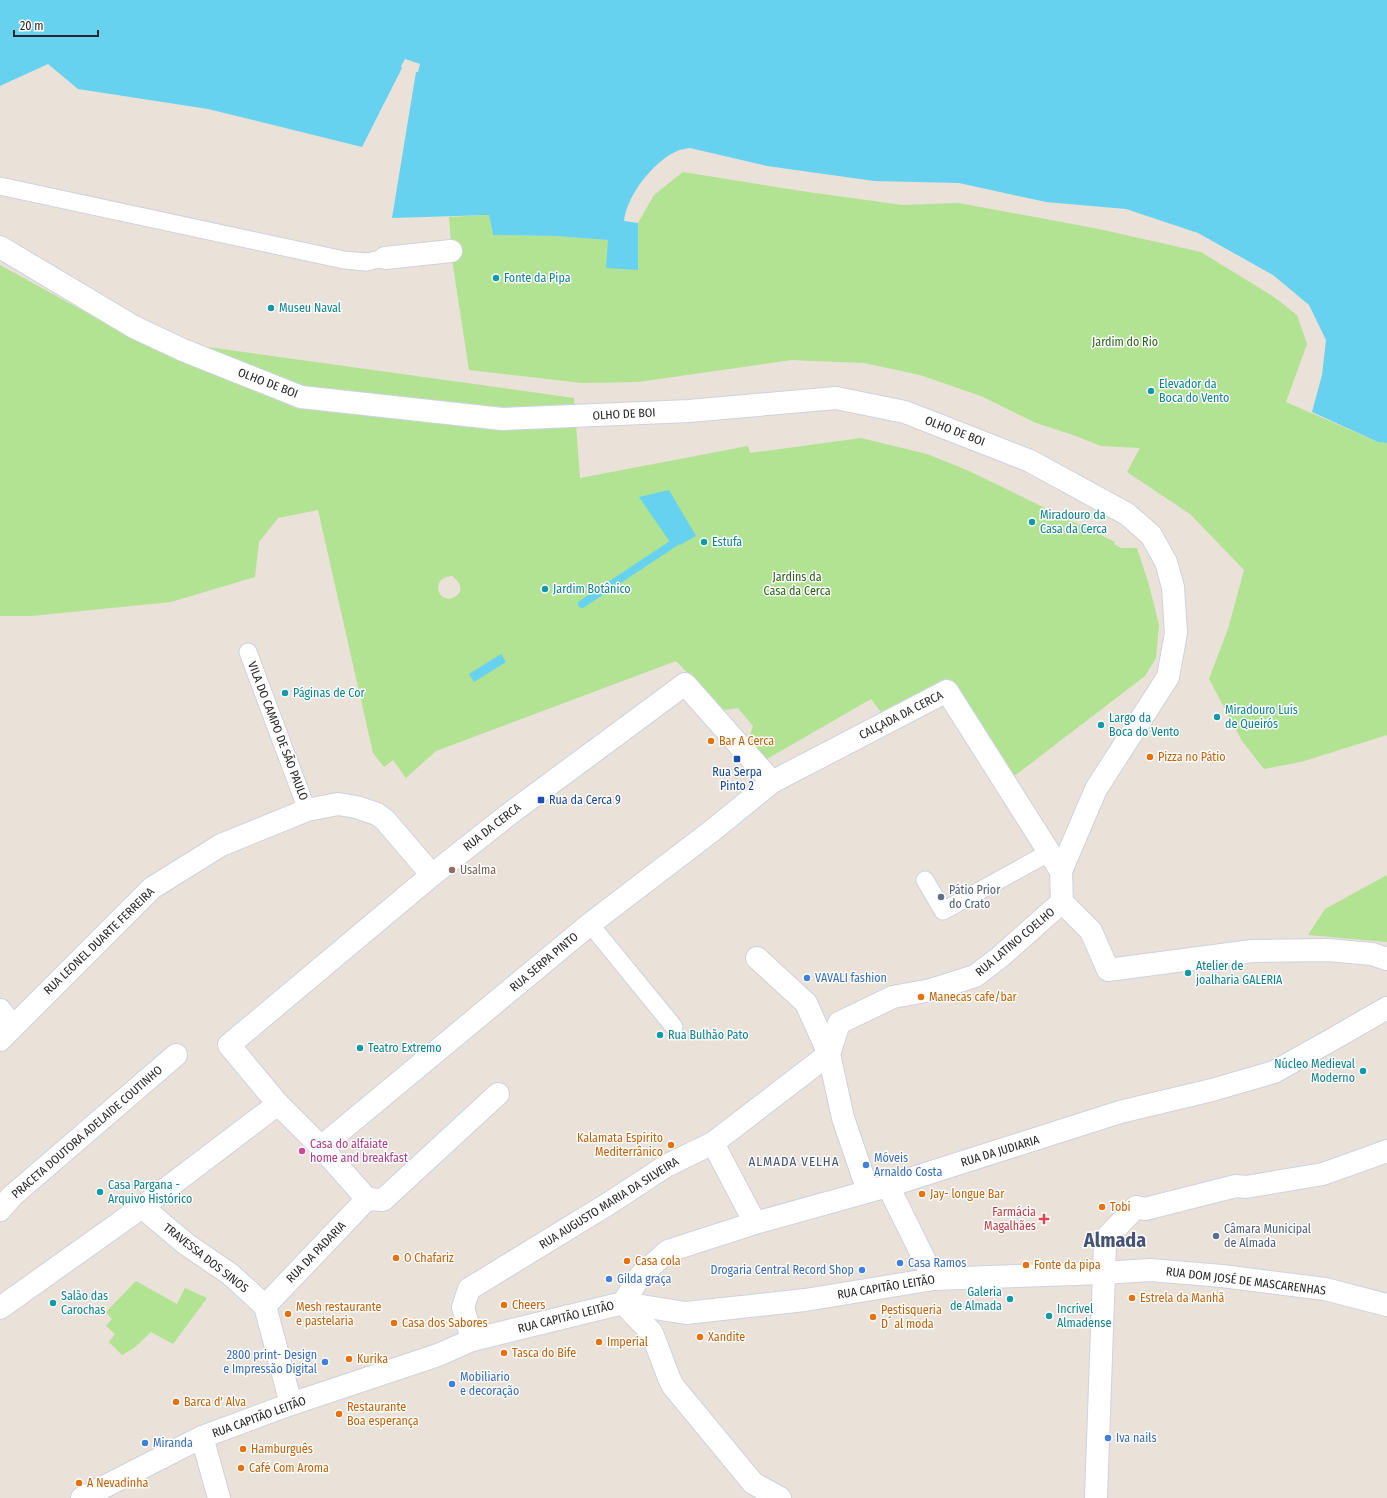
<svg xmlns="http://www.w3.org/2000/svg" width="1387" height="1498" font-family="'Fira Sans Condensed',sans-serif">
	<rect width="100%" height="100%" fill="#eae1d8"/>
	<g fill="#b1e392" fill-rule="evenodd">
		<path d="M683,172L801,191L902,205L959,203L1099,229L1201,252L1274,297L1297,315L1307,344L1286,402L1378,442L1387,443V735L1301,762L1264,769L1242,741L1209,679L1228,629L1244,570L1190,514L1127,472L1140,448L1101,446L1073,435L1036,423L981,396L920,375L864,363L791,360L638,382L582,383L469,370L453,266L449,217L489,215L493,235L555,236L608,240L638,270V223L654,195Z"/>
		<path d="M0,265L129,336L574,398L580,478L748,446L750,453L861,438L927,454L969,471L1115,542L1114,544L1121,548H1137L1149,585L1159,625L1156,658L1145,676L1013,777L946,678L883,715L871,699L767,759L749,738L753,726L738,708L724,710L676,661L436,751L406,778L393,760L384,767L373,753L318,510L278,518L259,542L255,577L171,602L31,616H0ZM452,576C459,581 465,590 456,596C440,608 427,578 452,576Z"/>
		<path d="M1387,875V942L1308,935L1325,909Z"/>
		<path d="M136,1281L177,1304L185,1288L207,1298L173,1344L151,1332L134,1348L122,1355L109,1342L115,1334L106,1326L112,1319L106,1312Z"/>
	</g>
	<g fill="#67d2f0">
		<path d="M0,0H1387V443L1378,442L1312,412L1322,375L1326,340L1309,305L1273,275L1198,233L1126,209L1046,202L959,183L874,181L767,166L690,148C686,149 681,149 677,151C653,162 627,195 624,221L638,223V270L606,268L608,240L555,236L493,235L489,215L392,218L416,72H418L420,64L405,59L401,66L402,68L362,147L208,109L78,89L48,64L0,86Z"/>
		<path d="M669,490L696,536L680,545L675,539L670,542L639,497Z"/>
		<path d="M501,654L506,662L474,682L469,674Z"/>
	</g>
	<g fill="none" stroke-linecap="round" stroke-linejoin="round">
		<path stroke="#67d2f0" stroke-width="8" d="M582,604L677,541"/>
		<g stroke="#cdd2e1" stroke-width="19">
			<g id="service">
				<path d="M0,186L344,260L366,262L385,258"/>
				<path d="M248,652L307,810"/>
				<path d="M925,880L943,911L1050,852"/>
				<path d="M590,924L674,1027"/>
			</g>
		</g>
		<g stroke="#cdd2e1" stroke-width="24">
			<g id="pedestrian">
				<path d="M385,258L451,251"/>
				<path d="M713,1143L755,1223"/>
				<path d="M888,1186L934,1279"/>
				<path d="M623,1303L686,1313L805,1300L934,1279L1104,1273"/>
			</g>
		</g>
		<g stroke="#cdd2e1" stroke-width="24">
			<g id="minor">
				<path d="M0,247L134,327L183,350L301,397L502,419L689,411L836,398L905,412L1030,461L1127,514L1151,535L1166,562L1173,587L1176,633L1168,677L1096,789L1061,871L947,691L772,782L713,830L590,924L321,1147"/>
				<path d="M1061,871L1062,902L1091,931L1108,970L1252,951L1328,950L1372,954L1387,959"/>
				<path d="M757,958L806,1003L829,1054L843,1118L868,1191"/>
				<path d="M0,1010L12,1026"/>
				<path d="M0,1040L152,888L221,845L307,810L338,804L356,807L377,814L385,820L432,875"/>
				<path d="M829,1054L839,1023L893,997L931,990L975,976L1000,957L1062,902"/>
				<path d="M367,1199L321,1147L278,1104L229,1045L432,875L508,815L685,684L772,782"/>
				<path d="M367,1199L383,1200L498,1094"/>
				<path d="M142,1207L186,1244L230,1274L265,1306L291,1404"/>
				<path d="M0,1210L12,1196L176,1055"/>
				<path d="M1104,1273L1150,1270L1222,1276L1325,1289L1387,1305"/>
				<path d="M623,1303L641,1275L668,1251L755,1223L888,1186L1120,1112L1212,1090L1274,1072L1326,1043L1387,1008"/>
				<path d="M623,1303L652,1333L669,1378L673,1386L753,1483L780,1498"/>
				<path d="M265,1306L367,1199"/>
				<path d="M0,1308L142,1207L278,1104"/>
				<path d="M472,1340L463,1307L469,1289L608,1204L666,1166L713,1143L829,1054"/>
				<path d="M202,1437L219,1498"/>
				<path d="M82,1498L202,1437L291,1404L438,1355L472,1340L623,1303"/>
				<path d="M1096,1498L1105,1244L1109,1235L1136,1207L1145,1209L1236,1186L1246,1187L1323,1174L1387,1151"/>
			</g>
		</g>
		<use href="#service" stroke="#fff" stroke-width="17"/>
		<use href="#pedestrian" stroke="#fff" stroke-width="22"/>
		<use href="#minor" stroke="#fff" stroke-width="22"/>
	</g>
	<g fill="#0f9aa8" stroke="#fff" stroke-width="1.5">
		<circle cx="496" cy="278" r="4"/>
		<circle cx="271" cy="308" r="4"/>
		<circle cx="1151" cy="391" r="4"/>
		<circle cx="1032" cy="522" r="4"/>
		<circle cx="704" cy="542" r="4"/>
		<circle cx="545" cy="589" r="4"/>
		<circle cx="285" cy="693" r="4"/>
		<circle cx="1217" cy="717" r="4"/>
		<circle cx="1101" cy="725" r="4"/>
		<circle cx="1188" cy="973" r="4"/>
		<circle cx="660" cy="1035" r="4"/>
		<circle cx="360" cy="1048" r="4"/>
		<circle cx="1363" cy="1071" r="4"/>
		<circle cx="100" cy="1192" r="4"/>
		<circle cx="1010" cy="1299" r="4"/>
		<circle cx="53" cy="1303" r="4"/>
		<circle cx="1049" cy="1316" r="4"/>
	</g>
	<g fill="#e8710a" stroke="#fff" stroke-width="1.5">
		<circle cx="711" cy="741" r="4"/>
		<circle cx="1150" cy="757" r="4"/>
		<circle cx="921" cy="997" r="4"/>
		<circle cx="671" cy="1145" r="4"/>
		<circle cx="922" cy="1194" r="4"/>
		<circle cx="1102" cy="1207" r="4"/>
		<circle cx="396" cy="1258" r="4"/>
		<circle cx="627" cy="1261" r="4"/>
		<circle cx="1026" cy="1265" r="4"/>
		<circle cx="1132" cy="1298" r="4"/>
		<circle cx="504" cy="1305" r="4"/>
		<circle cx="288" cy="1314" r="4"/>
		<circle cx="873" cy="1317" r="4"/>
		<circle cx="394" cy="1323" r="4"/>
		<circle cx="700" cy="1337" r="4"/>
		<circle cx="599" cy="1342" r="4"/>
		<circle cx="504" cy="1353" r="4"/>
		<circle cx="349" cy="1359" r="4"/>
		<circle cx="176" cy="1402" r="4"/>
		<circle cx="339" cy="1414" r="4"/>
		<circle cx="243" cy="1449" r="4"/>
		<circle cx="241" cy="1468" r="4"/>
		<circle cx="79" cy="1483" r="4"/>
	</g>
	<g fill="#1a4fb4" stroke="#fff" stroke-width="1.5">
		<rect x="733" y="755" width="8" height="8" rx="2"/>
		<rect x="537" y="796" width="8" height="8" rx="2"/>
	</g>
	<circle fill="#8d6e63" stroke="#fff" stroke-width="1.5" cx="452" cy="870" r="4"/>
	<g fill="#5c6f8a" stroke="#fff" stroke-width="1.5">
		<circle cx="941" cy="897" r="4"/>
		<circle cx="1216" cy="1236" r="4"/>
	</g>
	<g fill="#3f7fe0" stroke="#fff" stroke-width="1.5">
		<circle cx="807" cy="978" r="4"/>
		<circle cx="866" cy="1165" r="4"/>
		<circle cx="900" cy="1263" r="4"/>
		<circle cx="862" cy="1270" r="4"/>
		<circle cx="609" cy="1279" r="4"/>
		<circle cx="325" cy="1362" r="4"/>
		<circle cx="452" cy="1384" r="4"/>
		<circle cx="1108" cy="1438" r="4"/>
		<circle cx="145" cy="1443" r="4"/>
	</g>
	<circle fill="#d1479c" stroke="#fff" stroke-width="1.5" cx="302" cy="1151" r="4"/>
	<path fill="#e0444e" stroke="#fff" stroke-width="1.5" d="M1042 1213h4v4h4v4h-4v4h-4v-4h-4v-4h4z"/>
	<g text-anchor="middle" stroke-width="3" stroke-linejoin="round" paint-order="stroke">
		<g font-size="12" fill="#0d838f" stroke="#fff" text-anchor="start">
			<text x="504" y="282">Fonte da Pipa</text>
			<text x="279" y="312">Museu Naval</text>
			<text x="1159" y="388">Elevador da<tspan x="1159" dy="14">Boca do Vento</tspan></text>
			<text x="1040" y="519">Miradouro da<tspan x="1040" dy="14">Casa da Cerca</tspan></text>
			<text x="712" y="546">Estufa</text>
			<text x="553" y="593">Jardim Botânico</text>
			<text x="293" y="697">Páginas de Cor</text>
			<text x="1225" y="714">Miradouro Luís<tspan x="1225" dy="14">de Queirós</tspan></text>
			<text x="1109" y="722">Largo da<tspan x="1109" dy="14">Boca do Vento</tspan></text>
			<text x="1196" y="970">Atelier de<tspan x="1196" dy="14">joalharia GALERIA</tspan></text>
			<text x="668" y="1039">Rua Bulhão Pato</text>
			<text x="368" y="1052">Teatro Extremo</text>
			<text x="1355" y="1068" text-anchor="end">Núcleo Medieval<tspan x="1355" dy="14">Moderno</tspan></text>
			<text x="108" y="1189">Casa Pargana -<tspan x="108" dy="14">Arquivo Histórico</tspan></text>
			<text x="1002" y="1296" text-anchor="end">Galeria<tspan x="1002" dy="14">de Almada</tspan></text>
			<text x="61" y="1300">Salão das<tspan x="61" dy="14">Carochas</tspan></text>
			<text x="1057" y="1313">Incrível<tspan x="1057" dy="14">Almadense</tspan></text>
		</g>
		<g font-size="12" fill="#2a6317" stroke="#fff">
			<text x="1125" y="346">Jardim do Rio</text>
			<text x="797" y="581">Jardins da<tspan x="797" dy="14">Casa da Cerca</tspan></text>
		</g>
		<g font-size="12" fill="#272727" stroke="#fff">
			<text transform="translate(268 383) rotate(21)" y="4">OLHO DE BOI</text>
			<text transform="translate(624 414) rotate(-3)" y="4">OLHO DE BOI</text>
			<text transform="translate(955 431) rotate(21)" y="4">OLHO DE BOI</text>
			<text transform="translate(901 715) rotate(-27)" y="4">CALÇADA DA CERCA</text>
			<text transform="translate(278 731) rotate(69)" y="4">VILA DO CAMPO DE SÃO PAULO</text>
			<text transform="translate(492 827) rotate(-38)" y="4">RUA DA CERCA</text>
			<text transform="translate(99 941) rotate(-44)" y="4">RUA LEONEL DUARTE FERREIRA</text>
			<text transform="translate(1015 942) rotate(-40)" y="4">RUA LATINO COELHO</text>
			<text transform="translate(544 962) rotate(-40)" y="4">RUA SERPA PINTO</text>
			<text transform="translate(87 1132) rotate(-41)" y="4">PRACETA DOUTORA ADELAIDE COUTINHO</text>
			<text transform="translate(1000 1151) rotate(-17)" y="4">RUA DA JUDIARIA</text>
			<text transform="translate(609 1203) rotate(-32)" y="4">RUA AUGUSTO MARIA DA SILVEIRA</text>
			<text transform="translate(316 1252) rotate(-46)" y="4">RUA DA PADARIA</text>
			<text transform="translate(206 1258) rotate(38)" y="4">TRAVESSA DOS SINOS</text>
			<text transform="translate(1246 1281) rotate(7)" y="4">RUA DOM JOSÉ DE MASCARENHAS</text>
			<text transform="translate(886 1287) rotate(-9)" y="4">RUA CAPITÃO LEITÃO</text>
			<text transform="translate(566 1317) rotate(-14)" y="4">RUA CAPITÃO LEITÃO</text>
			<text transform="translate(259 1417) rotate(-20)" y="4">RUA CAPITÃO LEITÃO</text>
		</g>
		<g font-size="12" fill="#c56008" stroke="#fff" text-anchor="start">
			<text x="719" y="745">Bar A Cerca</text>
			<text x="1158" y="761">Pizza no Pátio</text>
			<text x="929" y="1001">Manecas cafe/bar</text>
			<text x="663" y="1142" text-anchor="end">Kalamata Espírito<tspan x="663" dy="14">Mediterrânico</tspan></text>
			<text x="930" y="1198">Jay- longue Bar</text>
			<text x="1110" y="1211">Tobi</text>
			<text x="404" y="1262">O Chafariz</text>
			<text x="635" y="1265">Casa cola</text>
			<text x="1034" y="1269">Fonte da pipa</text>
			<text x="1140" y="1302">Estrela da Manhã</text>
			<text x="512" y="1309">Cheers</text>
			<text x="296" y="1311">Mesh restaurante<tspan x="296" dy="14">e pastelaria</tspan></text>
			<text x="881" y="1314">Pestisqueria<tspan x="881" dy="14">D´ al moda</tspan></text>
			<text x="402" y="1327">Casa dos Sabores</text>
			<text x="708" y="1341">Xandite</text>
			<text x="607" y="1346">Imperial</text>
			<text x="512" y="1357">Tasca do Bife</text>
			<text x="357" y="1363">Kurika</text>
			<text x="184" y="1406">Barca d' Alva</text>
			<text x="347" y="1411">Restaurante<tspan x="347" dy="14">Boa esperança</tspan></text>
			<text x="251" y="1453">Hamburguês</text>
			<text x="249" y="1472">Café Com Aroma</text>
			<text x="87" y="1487">A Nevadinha</text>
		</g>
		<g font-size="12" fill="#164399" stroke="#fff">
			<text x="737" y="776">Rua Serpa<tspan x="737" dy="14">Pinto 2</tspan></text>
			<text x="549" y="804" text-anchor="start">Rua da Cerca 9</text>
		</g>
		<g font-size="12" fill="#785e54" stroke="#fff" text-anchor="start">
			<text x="460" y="874">Usalma</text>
		</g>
		<g font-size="12" fill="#4e5e75" stroke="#fff" text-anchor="start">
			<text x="949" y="894">Pátio Prior<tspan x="949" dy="14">do Crato</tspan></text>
			<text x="1224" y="1233">Câmara Municipal<tspan x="1224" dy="14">de Almada</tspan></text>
		</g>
		<g font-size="12" fill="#366cbe" stroke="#fff" text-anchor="start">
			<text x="815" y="982">VAVALI fashion</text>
			<text x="874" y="1162">Móveis<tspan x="874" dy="14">Arnaldo Costa</tspan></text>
			<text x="908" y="1267">Casa Ramos</text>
			<text x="854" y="1274" text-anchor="end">Drogaria Central Record Shop</text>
			<text x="617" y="1283">Gilda graça</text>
			<text x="317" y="1359" text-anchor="end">2800 print- Design<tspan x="317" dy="14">e Impressão Digital</tspan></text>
			<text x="460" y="1381">Mobiliario<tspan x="460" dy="14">e decoração</tspan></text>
			<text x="1116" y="1442">Iva nails</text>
			<text x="153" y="1447">Miranda</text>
		</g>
		<g font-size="12" fill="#b23c85" stroke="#fff" text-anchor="start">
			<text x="310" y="1148">Casa do alfaiate<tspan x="310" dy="14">home and breakfast</tspan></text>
		</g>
		<g font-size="12" fill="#be3a42" stroke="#fff" text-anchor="end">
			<text x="1036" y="1216">Farmácia<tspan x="1036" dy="14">Magalhães</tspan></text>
		</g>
		<g font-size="13" letter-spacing="1" fill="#475278" stroke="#fff">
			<text x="794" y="1166">ALMADA VELHA</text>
		</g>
		<g font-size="20" font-weight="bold" fill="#475278" stroke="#fff">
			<text x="1115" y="1247">Almada</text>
		</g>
	</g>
	<path d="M14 30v6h84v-6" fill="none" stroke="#272727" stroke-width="2"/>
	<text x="20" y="30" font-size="12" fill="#272727" stroke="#ffffff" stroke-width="3" paint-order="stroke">20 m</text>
</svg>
